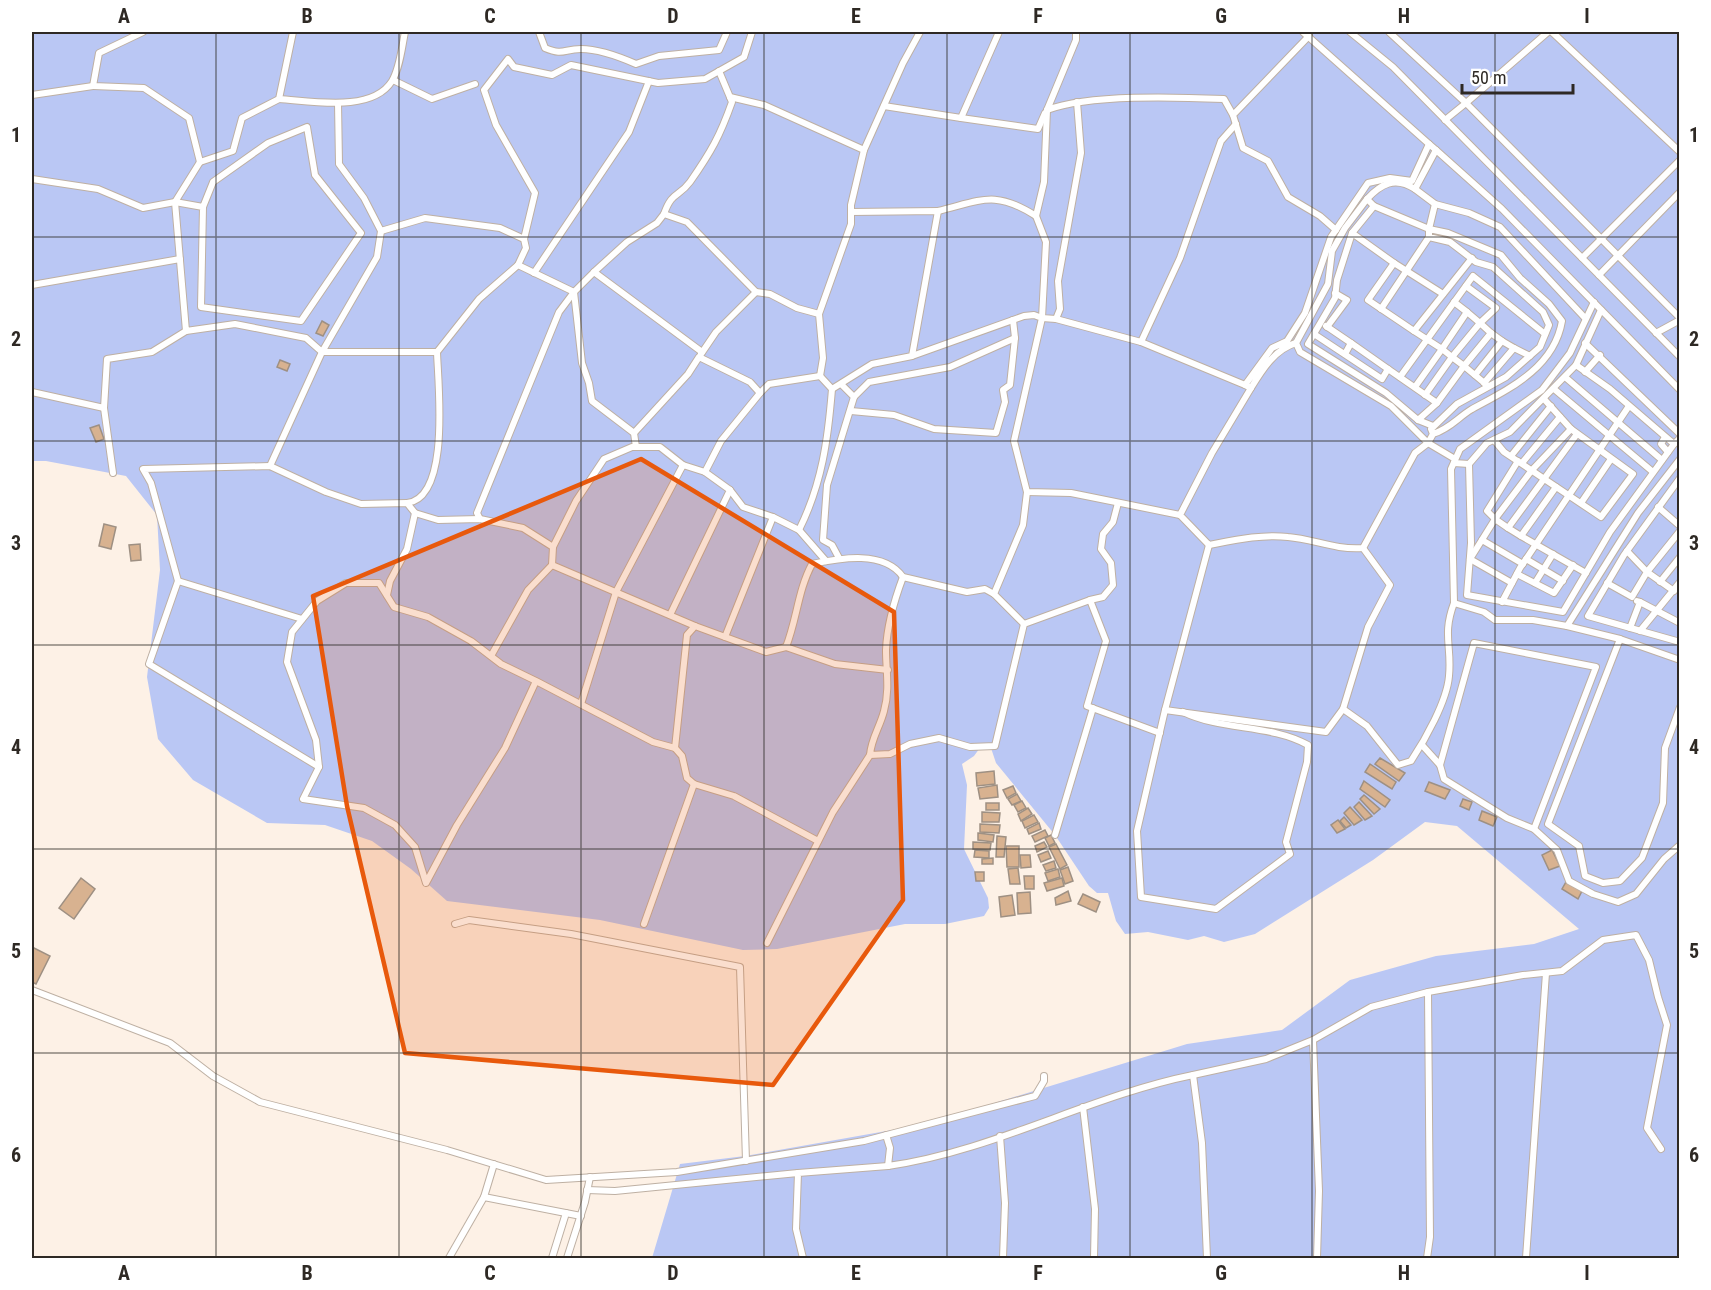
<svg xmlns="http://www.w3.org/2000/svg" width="1711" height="1290" font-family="'Roboto Condensed',sans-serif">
	<rect width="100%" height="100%" fill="#fdf1e6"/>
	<path fill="#bac7f4" d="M32,32H1679V1258H652L680,1164L745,1156L926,1124L1187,1044L1282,1030L1350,980L1436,956L1534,944L1579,929L1457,826L1425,822L1373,860L1255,934L1224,942L1204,936L1188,940L1148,932L1125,934L1116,921L1108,893H1097L1089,886L1055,835L996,763L990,745H982L974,756L962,764L967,785L964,849L988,898L989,908L984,916L945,924H905L777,949L743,950L600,920L447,901L411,869L372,841L325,825L267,823L193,780L158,739L147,677L160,570L157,515L126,476L46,461H32Z"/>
	<g fill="#d8b290" stroke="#9e9083" stroke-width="1.5">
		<path d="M322,321L329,325L323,336L316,333Z"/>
		<path d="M280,360L290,364L287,371L277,367Z"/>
		<path d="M99,425L104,439L96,442L90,428Z"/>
		<path d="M104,524L116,527L111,549L99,546Z"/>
		<path d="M140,544L141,560L131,561L129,545Z"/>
		<path d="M1380,758L1405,773L1399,781L1375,764Z"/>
		<path d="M1370,764L1396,782L1392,789L1365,772Z"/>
		<path d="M994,771L995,784L977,786L976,773Z"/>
		<path d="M1364,781L1390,800L1385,807L1360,789Z"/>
		<path d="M1429,782L1450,790L1445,799L1425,791Z"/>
		<path d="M997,785L998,797L980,799L978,788Z"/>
		<path d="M1013,786L1016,793L1007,798L1003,790Z"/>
		<path d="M1017,794L1021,801L1012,805L1008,799Z"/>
		<path d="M1364,795L1380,809L1374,814L1360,799Z"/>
		<path d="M1463,799L1472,802L1469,810L1460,806Z"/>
		<path d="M1022,801L1026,808L1018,812L1014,805Z"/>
		<path d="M1359,802L1372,816L1365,820L1354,807Z"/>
		<rect x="986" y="803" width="13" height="7"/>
		<path d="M1350,807L1362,820L1354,825L1344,813Z"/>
		<path d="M1028,808L1032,814L1021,821L1018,814Z"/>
		<path d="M1482,811L1497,817L1493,826L1479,820Z"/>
		<path d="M982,812L1000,813L999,822H982Z"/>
		<path d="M1034,815L1038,822L1025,828L1022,821Z"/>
		<path d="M1344,817L1351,825L1346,828L1340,821Z"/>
		<path d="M1338,820L1345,829L1337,833L1331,825Z"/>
		<path d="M1039,823L1041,829L1029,834L1027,829Z"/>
		<path d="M980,824L1000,825L999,833L980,832Z"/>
		<path d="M1045,830L1048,836L1035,842L1032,836Z"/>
		<path d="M978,833L994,835L993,842L978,840Z"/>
		<path d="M1051,835L1055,843L1049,846L1045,838Z"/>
		<path d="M997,836L1006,837L1004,857H996Z"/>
		<path d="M973,842L991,843L990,850L973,849Z"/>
		<path d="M1044,842L1047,847L1037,852L1035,846Z"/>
		<path d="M1056,844L1067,865L1060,869L1049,847Z"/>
		<path d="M1006,846H1019V867H1007Z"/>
		<path d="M975,850L989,851V858L974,857Z"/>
		<path d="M1552,850L1560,866L1549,870L1542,855Z"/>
		<path d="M1048,851L1051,858L1041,862L1038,855Z"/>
		<path d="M1020,855H1030L1031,867L1021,868Z"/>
		<path d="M993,858V864H982V859Z"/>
		<path d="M1054,861L1056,868L1046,871L1043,865Z"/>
		<path d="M1068,867L1073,881L1065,884L1060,870Z"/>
		<path d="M1018,868L1020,884H1010L1008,869Z"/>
		<path d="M1058,869L1060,877L1048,881L1045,873Z"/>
		<path d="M975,872H984V881H976Z"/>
		<path d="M1024,876H1034V889H1025Z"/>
		<path d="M81,878L95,889L74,919L59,908Z"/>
		<path d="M1062,878L1064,886L1047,891L1044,883Z"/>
		<path d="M1566,882L1582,891L1578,899L1562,889Z"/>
		<path d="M1068,891L1071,901L1056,905L1055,898Z"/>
		<path d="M1030,892L1031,913L1018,914L1017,893Z"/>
		<path d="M1083,894L1100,902L1096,912L1078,904Z"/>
		<path d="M1012,895L1015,915L1001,917L999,897Z"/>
		<path d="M32,947L50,956L36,984L32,982Z"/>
	</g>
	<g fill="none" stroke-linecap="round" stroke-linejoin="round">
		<g stroke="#beb0a3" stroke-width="8">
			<g id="lane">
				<path d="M143,32L99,53L93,86L144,88L189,118L200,162L233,151L242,118L279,99L293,32"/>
				<path d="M539,32L545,48C564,56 563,49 581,49C599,49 620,57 636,64L659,56L719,50L727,32"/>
				<path d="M1076,32V40L1047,110C1089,94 1177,97 1224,99L1233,115"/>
				<path d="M1303,32L1429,144"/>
				<path d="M1350,32L1393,67L1680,357"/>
				<path d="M1389,32L1466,103L1445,120"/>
				<path d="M1548,32L1466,103L1680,318"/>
				<path d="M1552,32L1680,152"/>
				<path d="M1309,36L1233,115L1243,148L1268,161L1288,197L1320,216L1336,230"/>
				<path d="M393,80L432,99L475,84"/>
				<path d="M32,95L93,86"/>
				<path d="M730,97L764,105L864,150L851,205V224L819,314"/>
				<path d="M279,99C312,101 372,113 392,81C400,68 402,46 405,32"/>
				<path d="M1077,102L1081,153L1058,281L1060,309L1056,319L1141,342"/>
				<path d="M338,103L339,164L364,198L381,231L425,218L500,228L524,239L526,248L518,265"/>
				<path d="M884,106L961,118L999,32"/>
				<path d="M1047,110L1044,182L1036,216L1046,242L1042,318L1056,319"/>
				<path d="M961,118L1038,129L1045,113"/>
				<path d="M1236,124L1221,141L1180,258L1141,342L1245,385"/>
				<path d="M864,150L903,63L920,32"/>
				<path d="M200,162L175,202L186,331L235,324L306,338L322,352L377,257L381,231"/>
				<path d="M32,179L98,189L143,208L175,202L203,207L213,182L268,143L307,127L315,175L361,233L301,321L201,307L203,207"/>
				<path d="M1367,199C1381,184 1395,176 1415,189"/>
				<path d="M938,211C983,200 995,190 1036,216"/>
				<path d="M664,214C672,191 679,197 690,182C711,152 720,136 732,102L719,71"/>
				<path d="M1352,233L1394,263L1368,300L1414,331"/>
				<path d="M524,239L535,193L496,125L484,90L508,59L514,67L552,75L571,65L658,83L705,79L744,57L752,32"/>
				<path d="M1582,258L1680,160"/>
				<path d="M1394,263L1443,294"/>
				<path d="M594,272L627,242L657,223L664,214L687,222L756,292"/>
				<path d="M534,273L629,132L649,81"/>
				<path d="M1599,275L1680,192"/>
				<path d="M32,285L180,259"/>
				<path d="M1466,286L1496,308L1480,323L1491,333"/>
				<path d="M574,292L582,363L589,383L592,401L634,433L636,447"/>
				<path d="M1381,309L1429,237"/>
				<path d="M1601,310L1576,365L1610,389L1674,444L1680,438"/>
				<path d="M1467,312L1480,323L1452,357L1464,366L1491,333L1502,341L1475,375"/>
				<path d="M1585,318L1500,227L1469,213L1435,204L1415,189L1436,150L1502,209L1680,390"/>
				<path d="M1326,326L1351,343"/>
				<path d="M1327,327L1347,300L1335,293"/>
				<path d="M1656,333L1680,320"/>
				<path d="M1314,334L1382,379L1388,369L1351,343L1345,354"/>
				<path d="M1296,343C1275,349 1262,370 1251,388L1245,385L1272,348L1287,341L1305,313L1331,237L1368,183L1390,178L1412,181L1429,144L1436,150"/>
				<path d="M1585,343L1680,434"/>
				<path d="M1514,348L1530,356"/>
				<path d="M437,352L479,299L518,265L574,292"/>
				<path d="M701,354L716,332L756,292L770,294L797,308L819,314L823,358L820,376"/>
				<path d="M912,356L1024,316L1034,315L1042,318L1014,441L1027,492L1071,493L1180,515"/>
				<path d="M1388,369L1437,403"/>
				<path d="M1585,372L1600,355"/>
				<path d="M1400,377L1473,276L1545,334"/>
				<path d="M1565,377L1662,460"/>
				<path d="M1484,383L1514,348L1502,341"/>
				<path d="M1415,387L1442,349L1414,331L1472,258"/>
				<path d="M1251,388L1212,453L1180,515L1209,545C1235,540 1262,534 1288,537C1314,539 1334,550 1363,548L1415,453L1428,443L1391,406L1300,352L1296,343L1328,284L1332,251L1345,228L1367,199L1374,206"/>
				<path d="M832,389L872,364L912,356L938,211L851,212"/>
				<path d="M1554,389L1653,472"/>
				<path d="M32,392L104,408L107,359L152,352L186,331"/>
				<path d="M760,393L769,384L820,376L832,389C828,439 822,484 799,530"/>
				<path d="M1425,395L1452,357L1442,349L1467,312L1454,302"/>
				<path d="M854,397L869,382L950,367L1015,338"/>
				<path d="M104,408L113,473"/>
				<path d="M851,411L894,415L934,429L996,433L1005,402L1003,390L1010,385L1015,338L1013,320"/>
				<path d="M1418,420L1437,403L1464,366L1488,386"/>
				<path d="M1433,426L1418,420L1386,393L1308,344L1335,298L1337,280L1352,233L1374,206L1429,229L1435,204"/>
				<path d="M634,433L688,374L699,357L750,382L760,393L721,441L705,472"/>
				<path d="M1433,434L1431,429L1457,404L1506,377L1540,347L1549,325L1543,312L1493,267L1476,262L1450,242L1429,237V229L1448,233L1501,255L1520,278L1549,304L1562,321C1554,368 1509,389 1472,409C1457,418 1451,428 1433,434L1428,443L1455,459"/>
				<path d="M1665,437L1661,444L1668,452"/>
				<path d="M1494,440L1504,452L1601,517L1633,474L1571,429L1544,399"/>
				<path d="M1511,456L1551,406"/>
				<path d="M1680,459L1638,513L1567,626L1620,639L1680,660"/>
				<path d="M1518,461L1487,511L1495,519L1532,470L1571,429"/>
				<path d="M1454,463L1469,464L1487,443L1510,432L1576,365"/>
				<path d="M1522,463L1560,417"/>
				<path d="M1469,464L1471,543L1467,595L1563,612L1610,532L1674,444"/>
				<path d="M270,466L322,352H437C438,384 451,498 407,503"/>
				<path d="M1680,478L1624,555L1588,616L1680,642"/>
				<path d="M1556,487L1521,536L1508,528L1577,434"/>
				<path d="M730,490L743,507L773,517"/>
				<path d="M1118,503L1113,522L1103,534L1101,549L1111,563L1113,585L1103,597L1090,600L1106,641L1087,706L1160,733"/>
				<path d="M1581,503L1611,459"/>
				<path d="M1658,507L1680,526"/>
				<path d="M480,519L477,513L559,312L574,292L594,272L702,352"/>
				<path d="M1508,528L1495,519L1470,559L1512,583"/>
				<path d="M1521,536L1586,573"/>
				<path d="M1482,540L1523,564"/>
				<path d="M1209,545L1165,710L1326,732L1343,709L1368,627L1390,585L1363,548"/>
				<path d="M553,547L576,501L604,459L632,447H660L683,465"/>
				<path d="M839,558L832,545L823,540L827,485L854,397L841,384"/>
				<path d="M1526,559L1563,581"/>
				<path d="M552,565L695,626"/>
				<path d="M1517,574L1554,593L1573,565"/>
				<path d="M903,577C894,601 887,625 886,650C886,671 890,690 884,711C880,727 871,739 870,755L890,754L910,744L939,738L970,747L995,746L1024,624L1090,600"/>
				<path d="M178,581L151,483L143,469L270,466L326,492L361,504L407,503L415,513"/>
				<path d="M1660,582L1680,557"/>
				<path d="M1535,583L1553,554"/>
				<path d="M1607,583L1632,597L1647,572L1627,551"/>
				<path d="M1674,591L1647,572L1680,531"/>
				<path d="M387,595L390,581L407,549L415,513L438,520L480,519L523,528L553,547L552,565L528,590L491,656"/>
				<path d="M1502,602L1520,568L1629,406"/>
				<path d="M1640,602L1680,623"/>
				<path d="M302,619L178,581L149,664L319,767"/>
				<path d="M1024,624L994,594L1023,525L1027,492"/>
				<path d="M1567,626L1533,620H1495L1484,612L1454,603L1451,469L1460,449L1542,390L1570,353L1594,302"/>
				<path d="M1630,628L1640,602L1637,601"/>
				<path d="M1640,631L1680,582"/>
				<path d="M725,637L773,517L799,530L826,561"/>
				<path d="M1620,639L1548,824L1579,846L1585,876L1603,883L1620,881L1642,858L1663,803L1665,748L1680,707"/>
				<path d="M786,647C797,619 798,590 812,564C841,558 884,550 903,577L967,592L985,589L994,594"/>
				<path d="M536,681L501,664L471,641L428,617L394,607L379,583H346L317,601L292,632L287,662L316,740L319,767L303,799L364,808L395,825L415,847L426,883L457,825L505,748L536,681L653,742L675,748"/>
				<path d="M581,704L616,592L683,465L705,472L730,490L670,615"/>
				<path d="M1343,709L1367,726L1398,765L1411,761C1425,740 1447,701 1449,676C1452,646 1442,635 1454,603"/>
				<path d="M1165,710L1137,831L1141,897L1216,909L1290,854L1286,842L1307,762L1308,745C1270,724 1222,731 1183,712"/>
				<path d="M1422,745L1440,765L1444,779L1507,818L1534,829L1557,850L1569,881L1593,894L1618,902L1636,894L1664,859L1680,845"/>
				<path d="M1440,765L1474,643L1596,667L1534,829"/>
				<path d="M1055,835L1093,708"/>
				<path d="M818,841L734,796L694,784L687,778L682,756L675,748L687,635L695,626L766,652L786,647L835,664L888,670"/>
				<path d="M455,924L469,920L571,934L740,967L746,1161"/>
				<path d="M644,924L694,784"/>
				<path d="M767,943L833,812L870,755"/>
				<path d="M32,990L170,1043L213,1076L260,1102L447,1150L546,1180L677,1172L864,1141L1035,1096L1044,1081V1076"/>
				<path d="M1428,992L1523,975L1562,971L1603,940L1636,935L1649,960L1658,997L1667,1025L1647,1128L1661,1149"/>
				<path d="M1313,1040L1371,1007L1428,992L1430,1237L1427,1258"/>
				<path d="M1193,1075L1266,1059L1313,1040L1319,1191L1317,1258"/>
				<path d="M1083,1107L1095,1209L1094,1258"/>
				<path d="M886,1135L890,1148L888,1166C994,1151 1089,1096 1193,1075L1202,1143L1207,1258"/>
				<path d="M1000,1136L1005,1203L1003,1258"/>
				<path d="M494,1164L484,1197L581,1216"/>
				<path d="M587,1190L615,1191L798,1173"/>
				<path d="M449,1258L484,1197"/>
				<path d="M552,1258L566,1213"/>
				<path d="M567,1258L585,1202L590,1177"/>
				<path d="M803,1258L796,1229L798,1173L888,1166"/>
				<path d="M1526,1258L1546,973"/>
			</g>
		</g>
		<use href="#lane" stroke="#fff" stroke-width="6"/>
	</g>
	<path fill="#e8590c" fill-opacity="0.2" stroke="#e8590c" stroke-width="4.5" stroke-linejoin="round" d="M641,459L894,612L903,900L773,1085L405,1053L347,806L313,596Z"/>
	<path fill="none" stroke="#2e2924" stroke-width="1.5" stroke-opacity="0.55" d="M216,32V1258M399,32V1258M581,32V1258M764,32V1258M947,32V1258M1130,32V1258M1312,32V1258M1495,32V1258M32,237H1680M32,441H1680M32,645H1680M32,849H1680M32,1053H1680"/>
	<rect width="1711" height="1290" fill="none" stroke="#ffffff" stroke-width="66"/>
	<path d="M1462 84v9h111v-9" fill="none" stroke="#2e2924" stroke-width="3"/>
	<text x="1471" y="84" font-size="18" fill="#2e2924" stroke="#ffffff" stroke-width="4.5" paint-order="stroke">50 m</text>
	<rect x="33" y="33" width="1645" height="1224" fill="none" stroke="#2e2924" stroke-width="2"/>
	<g font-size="20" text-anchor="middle" font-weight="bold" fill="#2e2924">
		<text x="124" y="23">A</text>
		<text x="307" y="23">B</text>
		<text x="490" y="23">C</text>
		<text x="673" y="23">D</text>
		<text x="856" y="23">E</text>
		<text x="1038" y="23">F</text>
		<text x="1221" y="23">G</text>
		<text x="1404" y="23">H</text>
		<text x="1587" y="23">I</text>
		<text x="16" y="142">1</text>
		<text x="1694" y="142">1</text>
		<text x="16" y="346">2</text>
		<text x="1694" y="346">2</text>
		<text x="16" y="550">3</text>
		<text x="1694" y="550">3</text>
		<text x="16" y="754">4</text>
		<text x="1694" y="754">4</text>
		<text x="16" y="958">5</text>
		<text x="1694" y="958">5</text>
		<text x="16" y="1162">6</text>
		<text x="1694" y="1162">6</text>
		<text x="124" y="1280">A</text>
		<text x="307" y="1280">B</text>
		<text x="490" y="1280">C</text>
		<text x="673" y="1280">D</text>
		<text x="856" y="1280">E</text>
		<text x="1038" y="1280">F</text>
		<text x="1221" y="1280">G</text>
		<text x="1404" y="1280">H</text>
		<text x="1587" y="1280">I</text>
	</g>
</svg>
